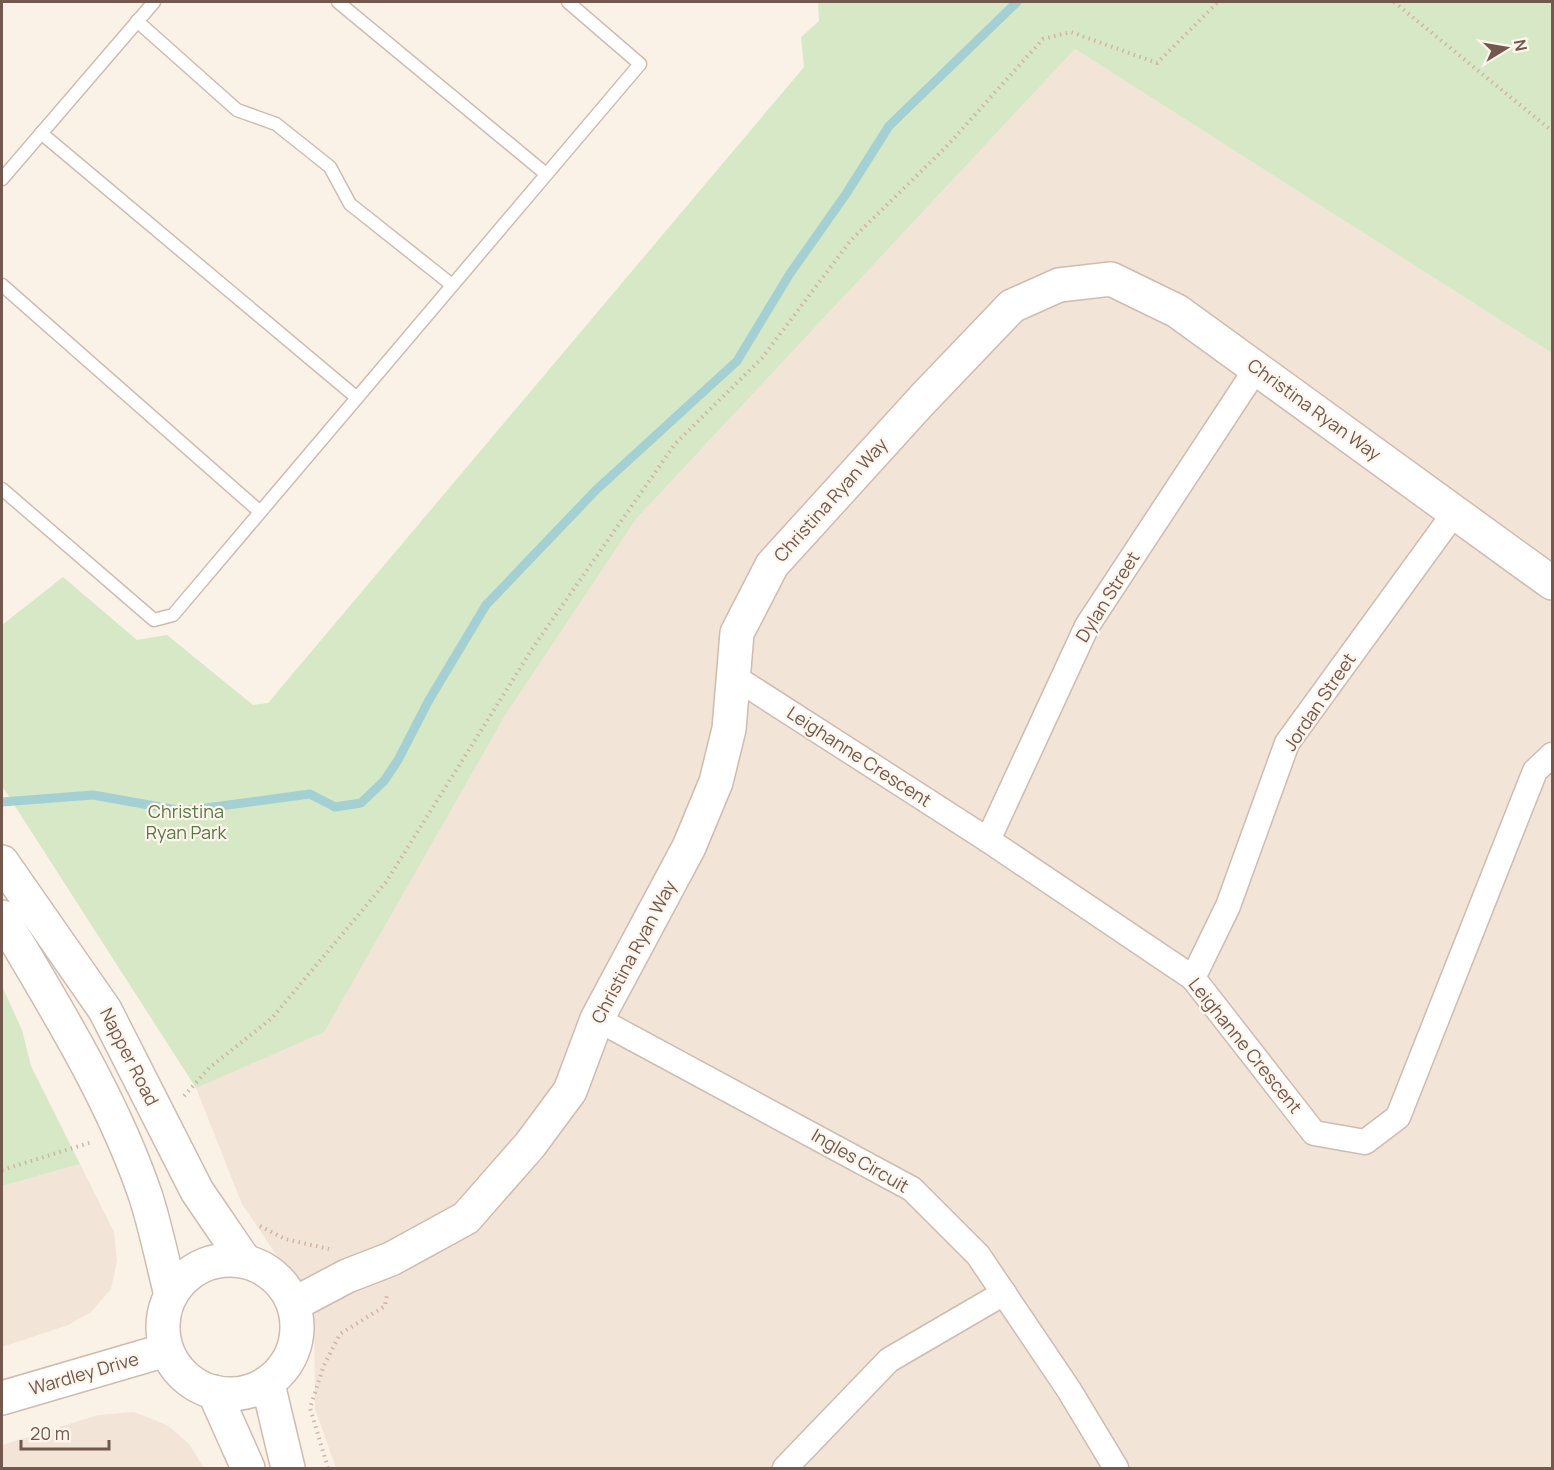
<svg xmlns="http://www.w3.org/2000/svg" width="1554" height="1470" font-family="Manrope,sans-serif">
	<rect width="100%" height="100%" fill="#fbf2e7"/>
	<g fill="#f2e4d6">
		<path d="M1075,49L1552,353V1468H336L315,1409L314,1311L242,1204L196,1088L324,1031L506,714L636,519Z"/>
		<path d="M80,1164L114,1232L117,1261L111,1289L91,1312L68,1325L2,1347V1186Z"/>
		<path d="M134,1412L167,1425L189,1444L204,1468H2V1445L98,1415Z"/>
	</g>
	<g fill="#d6e8c6">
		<path d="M818,2H1552V353L1075,49L636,519L506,714L324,1032L196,1088L2,786V625L63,577L137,640L167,635L253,705L268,703L804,67L801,37L819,21Z"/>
		<path d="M2,986L22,1030L31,1066L80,1164L2,1186Z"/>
	</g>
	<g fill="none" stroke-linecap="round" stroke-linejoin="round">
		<path stroke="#a4d0d4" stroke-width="9" d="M2,802L93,795L183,811L310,794L335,807L361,803L384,781L398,760L429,700L486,605L596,490L737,361L789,275L846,194L889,126L1017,2"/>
		<g stroke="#cebcb1" stroke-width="15">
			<g id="lane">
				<path d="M338,2L546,174"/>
				<path d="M137,21L237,110L276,124L330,167L350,204L452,285"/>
				<path d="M41,133L356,397"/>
				<path d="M2,179L154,2"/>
				<path d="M2,285L259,511"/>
				<path d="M2,489L154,620L173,615L640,64L568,2"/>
			</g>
		</g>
		<g stroke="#cebcb1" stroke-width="27">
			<g id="street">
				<path d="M733,676L988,840L1193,978L1314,1133L1365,1142L1398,1117L1535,771L1552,755"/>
				<path d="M988,840L1087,626L1256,369"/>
				<path d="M1193,978L1228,906L1287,743L1455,512"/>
				<path d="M597,1019L912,1189L978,1255L1069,1390L1116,1468"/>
				<path d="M785,1468L889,1360L1004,1293"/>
			</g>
		</g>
		<g stroke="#d0bbaf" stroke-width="36">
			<g id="secondary">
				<path d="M2,862L105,1010L197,1191L244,1260"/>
				<path d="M2,917C55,1007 112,1097 146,1197C156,1229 163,1263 171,1295"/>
				<circle cx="230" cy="1327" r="67"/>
				<path d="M294,1304L347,1276L391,1259L466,1218L530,1145L570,1091L597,1019L689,847L716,782L729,729L737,633L772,565L922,400L1012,306L1059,285L1111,279L1177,311L1552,583"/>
				<path d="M268,1384L288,1468"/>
				<path d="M214,1392L248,1468"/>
				<path d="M2,1398L166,1350"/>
			</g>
		</g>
		<g stroke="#d3b3a4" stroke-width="4" stroke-dasharray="1.5 4.5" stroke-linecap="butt">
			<path d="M1394,2L1552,131"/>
			<path d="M184,1096L209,1068L272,1018L386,882L534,646L675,444L762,358L851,240L946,147L1043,39L1071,32L1157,63L1218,2"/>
			<path d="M2,1170L92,1142"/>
			<path d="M260,1226L285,1239L329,1249"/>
			<path d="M328,1468L310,1408L324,1365L340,1334L385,1306L387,1295"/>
		</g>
		<use href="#lane" stroke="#fff" stroke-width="12"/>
		<use href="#street" stroke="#fff" stroke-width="24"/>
		<use href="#secondary" stroke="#fff" stroke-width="33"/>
	</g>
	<g text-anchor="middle" stroke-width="4.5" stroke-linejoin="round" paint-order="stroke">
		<g font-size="18" fill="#73584d" stroke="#fef6ed">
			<text transform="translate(1314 410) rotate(36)" y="6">Christina Ryan Way</text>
			<text transform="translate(831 500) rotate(-48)" y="6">Christina Ryan Way</text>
			<text transform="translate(1108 597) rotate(-58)" y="6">Dylan Street</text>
			<text transform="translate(1320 702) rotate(-56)" y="6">Jordan Street</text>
			<text transform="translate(859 757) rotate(33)" y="6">Leighanne Crescent</text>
			<text transform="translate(634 952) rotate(-62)" y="6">Christina Ryan Way</text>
			<text transform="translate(1245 1046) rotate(51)" y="6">Leighanne Crescent</text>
			<text transform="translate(129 1057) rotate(63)" y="6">Napper Road</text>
			<text transform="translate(860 1161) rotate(30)" y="6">Ingles Circuit</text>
			<text transform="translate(84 1374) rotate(-16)" y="6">Wardley Drive</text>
		</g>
		<g font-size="18" fill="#587846" stroke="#fef6ed">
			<text x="186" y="818">Christina<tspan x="186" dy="21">Ryan Park</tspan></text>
		</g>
	</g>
	<rect width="1554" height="1470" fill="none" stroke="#73584d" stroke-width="6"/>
	<g transform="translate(1506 48) rotate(79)" stroke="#fef6ed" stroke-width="4.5" paint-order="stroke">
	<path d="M0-4.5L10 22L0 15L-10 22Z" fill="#73584d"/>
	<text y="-9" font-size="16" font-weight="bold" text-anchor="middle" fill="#73584d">N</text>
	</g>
	<path d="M21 1440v9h88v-9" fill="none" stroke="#73584d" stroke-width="3"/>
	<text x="30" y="1440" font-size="18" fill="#73584d" stroke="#fef6ed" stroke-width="4.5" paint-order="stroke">20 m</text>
</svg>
